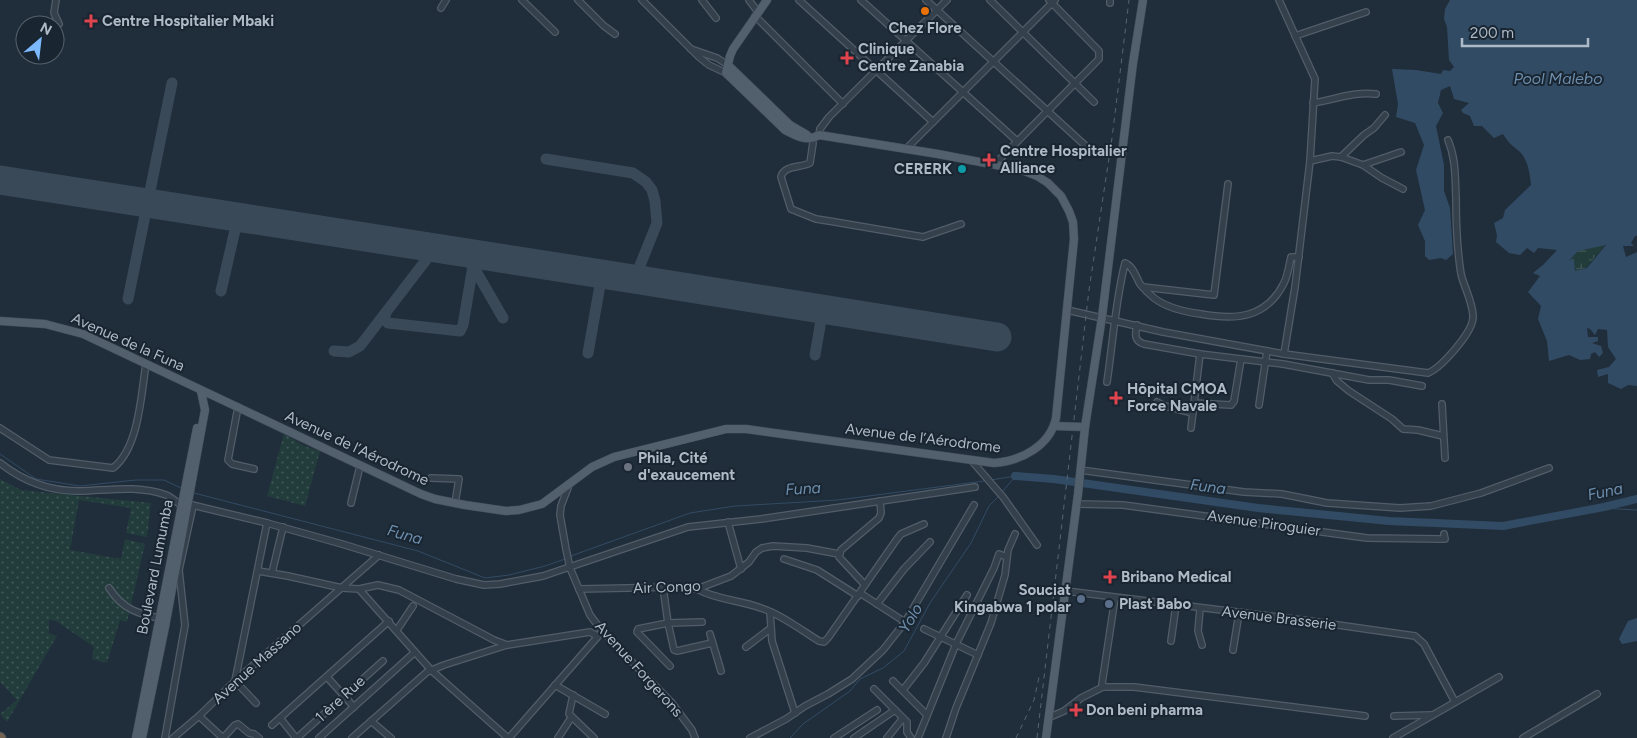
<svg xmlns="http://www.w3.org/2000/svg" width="1637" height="738" font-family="Figtree,sans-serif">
	<defs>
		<pattern id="grass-dots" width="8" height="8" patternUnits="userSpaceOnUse" patternTransform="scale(1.25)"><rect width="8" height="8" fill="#223c3c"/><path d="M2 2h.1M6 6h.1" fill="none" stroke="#405657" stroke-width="1.8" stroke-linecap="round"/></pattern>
		<pattern id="wetland-marsh" width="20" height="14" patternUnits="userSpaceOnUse" patternTransform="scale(1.25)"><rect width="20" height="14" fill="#223c3c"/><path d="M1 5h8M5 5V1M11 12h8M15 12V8" fill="none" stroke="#405657"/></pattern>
	</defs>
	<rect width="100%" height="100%" fill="#202e3b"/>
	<g fill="url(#grass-dots)">
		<path d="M284,434L304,446L320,451L305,506L267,496Z"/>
		<path d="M0,479L21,490L151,503L147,537L126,533L131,508L79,500L70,550L121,559L125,539L145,544L127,622L120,620L107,663L92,659L94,647L56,621L49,620V633L57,636L7,722L0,714L17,700L0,682Z"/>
	</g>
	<path fill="url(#wetland-marsh)" d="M1606,244L1586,268L1575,271L1568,263L1578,251Z"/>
	<g fill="#324b64" fill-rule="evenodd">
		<path d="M1450,0H1637V236H1635L1631,243L1634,246H1623L1626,257L1637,252V386L1628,385L1621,389L1608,383V374L1598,377L1597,370L1609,367L1616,359L1608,347L1607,330L1598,329L1595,335L1590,329L1587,328L1588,337H1598V341L1592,343L1601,346L1603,353L1599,357L1595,352L1591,354L1590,359L1580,360L1569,355L1549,361L1547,341L1538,319L1541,306L1528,292L1540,276L1533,273L1543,265L1557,250L1538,248L1534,253L1527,248L1520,255L1509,253L1496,242L1497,235L1494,223L1503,218L1505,210L1531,185C1530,174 1528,159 1519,151C1511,144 1510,145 1503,134L1494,138L1482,126H1474L1470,116L1463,113L1461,110L1469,103L1454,99L1450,86L1441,90L1438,103L1443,113L1436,126L1444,165V191L1450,208L1453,254L1446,260L1441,258L1429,260L1425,256V241L1418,225L1425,210L1416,170L1424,145L1415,123L1396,117L1398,104L1392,69L1416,70L1441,74L1443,70L1450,71L1454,67L1449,60L1447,27L1444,19L1445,9ZM1606,245L1587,268L1575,271L1574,259L1569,261L1578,251Z"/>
		<path d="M1637,618V641L1622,644L1619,639L1628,621Z"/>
	</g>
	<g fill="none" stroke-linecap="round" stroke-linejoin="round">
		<g stroke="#324b64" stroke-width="1">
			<path d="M0,454L36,479L80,486L136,480H164L181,488"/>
			<path d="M991,480L1015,476"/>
			<path d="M194,493L418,551L485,578L509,575L545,566L565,559"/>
			<path d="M1001,493L1015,477"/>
			<path d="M1601,508L1637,510"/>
			<path d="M571,556L690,513L735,506L838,500L984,481"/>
			<path d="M790,738L803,724L850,691L860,679L883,668L904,651L930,603L971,543L989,506L999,496"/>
		</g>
		<path stroke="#324b64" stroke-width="8" d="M1015,476L1054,479L1258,508L1389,521L1503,526L1604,507L1637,499"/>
		<g stroke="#3a4957" stroke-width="11">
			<path d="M546,159L633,173L646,182L652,190L655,201L657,223L639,268L637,279"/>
			<path d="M473,266L503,318"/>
			<path d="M221,291L238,217"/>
			<path d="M128,299L172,83"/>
			<path d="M386,313L384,318L388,323L460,331L463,325L475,254"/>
			<path d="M334,351L349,352L360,346L426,260L430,247"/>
			<path d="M588,353L602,274"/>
			<path d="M815,355L823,309"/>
		</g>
		<path stroke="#3a4957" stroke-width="29" d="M0,180L602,274L997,337"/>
		<g stroke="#525d69" stroke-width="8">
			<g id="minor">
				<path d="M56,0L54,13L59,24"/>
				<path d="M522,0L555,32"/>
				<path d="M578,0L604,26L615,34"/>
				<path d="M642,0L699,57L709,65L726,73"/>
				<path d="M702,0L716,18"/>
				<path d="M749,0L758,12"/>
				<path d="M799,0L933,122"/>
				<path d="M861,0L1017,141"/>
				<path d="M926,0L1088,148"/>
				<path d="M990,0L1094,102"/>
				<path d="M1110,0V3"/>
				<path d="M1279,0L1315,79L1310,161L1295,287L1284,354"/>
				<path d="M441,8L446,0"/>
				<path d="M755,16L843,104"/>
				<path d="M1295,36L1366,12"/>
				<path d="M691,49L717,58L728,65"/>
				<path d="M1313,103C1334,100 1355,91 1376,94"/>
				<path d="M819,135L820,129L829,117L947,0"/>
				<path d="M811,138L813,143L810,163C800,168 784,165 781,177L791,209L816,219L829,221L923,237L961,224"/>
				<path d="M906,149L1055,0"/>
				<path d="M1341,157L1364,135L1374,128L1385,115"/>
				<path d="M1310,161L1332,156L1341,157L1363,165L1401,152"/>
				<path d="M995,164L1099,59V51L1049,0"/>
				<path d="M1363,165L1382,178L1403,189"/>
				<path d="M1143,287L1214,295L1228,184"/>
				<path d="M1067,310L1163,332L1284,354L1428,373C1441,368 1472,333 1473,318C1474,305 1464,287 1461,274C1457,249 1456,222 1456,197C1455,177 1456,159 1448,140"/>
				<path d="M1137,325C1135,334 1134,341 1144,344L1200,354L1283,364L1369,380H1389L1422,386"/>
				<path d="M1332,373L1337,381L1349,391L1392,419L1403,429L1418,430L1443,436"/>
				<path d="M1107,382C1113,342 1115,303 1125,263C1133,266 1136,277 1140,284C1144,289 1149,294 1154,298C1167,308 1185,312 1201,314C1235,320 1266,319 1284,283C1288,275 1289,265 1291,257H1299"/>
				<path d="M1157,402L1165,406L1193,413"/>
				<path d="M1194,403L1231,405L1234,401L1241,359"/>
				<path d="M1442,404L1445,458"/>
				<path d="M1259,405L1267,351"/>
				<path d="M238,407L228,460L232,464L254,469"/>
				<path d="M0,428L49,460L113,468C139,448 141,395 146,364"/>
				<path d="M1191,428L1200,354"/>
				<path d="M971,460L1003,497L1037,545"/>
				<path d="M0,463C24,482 51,492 82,491C110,490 139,485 166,495C172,497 176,502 182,506"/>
				<path d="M1080,470L1244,492L1282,494L1327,503L1400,508L1431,506L1481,493L1549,468"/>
				<path d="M431,478L459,479L455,503"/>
				<path d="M569,485L561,506L560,515L566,549L570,568L590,615L602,631L671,702L692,730L695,738"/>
				<path d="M351,503L360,466"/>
				<path d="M188,504L267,523L342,544L456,579L484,585L500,584L543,576L688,527L761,519L975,487"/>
				<path d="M1077,504L1123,505L1367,538L1440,539H1445L1444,534"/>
				<path d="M728,522L741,569"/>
				<path d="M784,559L817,570L858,596"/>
				<path d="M258,571L288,576L342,588L359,589L431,670L508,738"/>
				<path d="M272,573L283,527"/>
				<path d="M865,585L839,557L841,550L879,518L881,513L880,501"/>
				<path d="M663,587L668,623L674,650L677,651L712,643"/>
				<path d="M109,588C123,610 139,614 163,619"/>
				<path d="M359,589L378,585L399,590L494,640L507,645"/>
				<path d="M579,589L675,587L697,589L731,576L749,562L756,552L762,548L773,546L807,548L839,554"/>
				<path d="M697,589C717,600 740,600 761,608C782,615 801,630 819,641L824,642L828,638L897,539L901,534L924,524"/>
				<path d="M1066,591L1310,621L1415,636L1424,644L1455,702"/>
				<path d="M860,593L905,622"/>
				<path d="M1115,598L1102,684L1104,687H1134L1365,716"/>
				<path d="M877,604L904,569L930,542"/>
				<path d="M1200,609L1198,631L1202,645"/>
				<path d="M770,612L772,641L795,713"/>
				<path d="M924,629L978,655"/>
				<path d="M397,630L413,606"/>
				<path d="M710,634L721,671"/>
				<path d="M1171,641L1176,605"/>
				<path d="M746,647L771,628"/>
				<path d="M1233,650L1239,613"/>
				<path d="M670,666L637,632L638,629L668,623L702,622"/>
				<path d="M327,677L354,707"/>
				<path d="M893,681L927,715"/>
				<path d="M555,685L605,714"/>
				<path d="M874,689L907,722V732L911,738"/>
				<path d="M903,690L924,663L967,595"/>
				<path d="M573,695L569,714L594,738"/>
				<path d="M256,703L235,681L267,523"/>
				<path d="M199,716L223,738"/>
				<path d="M1394,716L1432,715"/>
				<path d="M1050,717L1064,711L1081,698L1103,687"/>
				<path d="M280,718L296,738"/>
				<path d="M371,721L391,738"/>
				<path d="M272,725L389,621"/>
				<path d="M165,738L185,625L179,570L193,506"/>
				<path d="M173,738L199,716L235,681L379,555"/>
				<path d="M223,738L235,725L238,724L249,733L254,734L259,738"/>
				<path d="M297,738L383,661"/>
				<path d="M319,738L415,652"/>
				<path d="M352,738L427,672L444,665L507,645L590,632L597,636"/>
				<path d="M509,738L600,634"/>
				<path d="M558,738L571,718"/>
				<path d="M750,738L786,719L805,706L828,694L852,679L883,650L905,622L974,505"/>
				<path d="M834,738L877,710"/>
				<path d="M854,738L895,710"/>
				<path d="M887,738L903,718"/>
				<path d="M918,738L956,644L994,568L999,554L1007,557"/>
				<path d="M946,738L956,708L991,623L1005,575L1008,550L1015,534"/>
				<path d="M1393,738L1499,677"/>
				<path d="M1523,738L1597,694"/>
			</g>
		</g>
		<g stroke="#3d4955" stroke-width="9">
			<g id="major">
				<path d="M728,65L790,125L807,135"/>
				<path d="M0,321L45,324L83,334L421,494L435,499L465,505L506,511L519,510L542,504L592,467L614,457L726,429H746L994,463C1021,461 1050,446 1056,418L1074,239L1073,222L1069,211L1061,196L1048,183L1037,176L1022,170L938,154L819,135C807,142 796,136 785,130L726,73L730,56L733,49L767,0"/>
				<path d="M1054,426L1085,427"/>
				<path d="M136,738L197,428"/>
				<path d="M142,738L165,627L205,410L201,391"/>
				<path d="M1046,738L1078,494L1085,427L1102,317L1133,63L1143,0"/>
			</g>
		</g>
		<g stroke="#3f4a56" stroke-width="11">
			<path id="highway" d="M0,737L1,738"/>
		</g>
		<use href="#minor" stroke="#34404c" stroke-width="5.5"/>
		<use href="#major" stroke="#525f6c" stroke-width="8"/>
		<use href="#highway" stroke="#726250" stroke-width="9"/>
		<g stroke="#556473" stroke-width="1" stroke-dasharray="5 5" stroke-linecap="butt">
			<path d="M1016,738L1034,700L1039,677"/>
			<path d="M1037,738L1089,290L1112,138L1129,0"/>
		</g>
	</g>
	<circle fill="#e8710a" stroke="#192530" stroke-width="2" cx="925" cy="11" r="5"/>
	<g fill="#e0444e" stroke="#192530" stroke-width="2">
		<path d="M88.5 13.5h5v5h5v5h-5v5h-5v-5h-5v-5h5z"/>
		<path d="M844.5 50.5h5v5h5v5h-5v5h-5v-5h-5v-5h5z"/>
		<path d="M986.5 152.5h5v5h5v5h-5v5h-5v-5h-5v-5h5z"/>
		<path d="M1113.5 390.5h5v5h5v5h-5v5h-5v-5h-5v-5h5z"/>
		<path d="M1107.5 569.5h5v5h5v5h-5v5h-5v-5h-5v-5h5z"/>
		<path d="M1073.5 702.5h5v5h5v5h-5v5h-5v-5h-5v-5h5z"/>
	</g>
	<circle fill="#0f9aa8" stroke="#192530" stroke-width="2" cx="962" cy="169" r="5"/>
	<circle fill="#6b7280" stroke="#192530" stroke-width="2" cx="628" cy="467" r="5"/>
	<g fill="#5c6f8a" stroke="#192530" stroke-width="2">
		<circle cx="1081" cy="599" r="5"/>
		<circle cx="1109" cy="604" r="5"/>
	</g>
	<g text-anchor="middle" stroke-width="4" stroke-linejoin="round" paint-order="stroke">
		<g font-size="15" font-weight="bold" fill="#afbac8" stroke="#192530" text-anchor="start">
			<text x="102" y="26">Centre Hospitalier Mbaki</text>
			<text x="925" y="33" text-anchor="middle">Chez Flore</text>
			<text x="858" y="54">Clinique<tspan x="858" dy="17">Centre Zanabia</tspan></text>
			<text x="1000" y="156">Centre Hospitalier<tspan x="1000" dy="17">Alliance</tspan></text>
			<text x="952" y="174" text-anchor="end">CERERK</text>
			<text x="1127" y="394">Hôpital CMOA<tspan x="1127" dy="17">Force Navale</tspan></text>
			<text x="638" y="463">Phila, Cité<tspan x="638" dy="17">d'exaucement</tspan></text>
			<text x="1121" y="582">Bribano Medical</text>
			<text x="1071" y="595" text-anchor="end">Souciat<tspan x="1071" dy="17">Kingabwa 1 polar</tspan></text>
			<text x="1119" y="609">Plast Babo</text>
			<text x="1086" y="715">Don beni pharma</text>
		</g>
		<g font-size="15" fill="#afbac8" stroke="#192530">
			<text transform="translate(128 342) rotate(24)" y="5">Avenue de la Funa</text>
			<text transform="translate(923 438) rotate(7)" y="5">Avenue de l’Aérodrome</text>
			<text transform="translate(357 448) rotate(25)" y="5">Avenue de l’Aérodrome</text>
			<text transform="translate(1264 523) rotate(8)" y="5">Avenue Piroguier</text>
			<text transform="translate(155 567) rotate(-79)" y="5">Boulevard Lumumba</text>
			<text transform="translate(667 587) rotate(-2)" y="5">Air Congo</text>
			<text transform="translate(1279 618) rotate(7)" y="5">Avenue Brasserie</text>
			<text transform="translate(257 663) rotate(-42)" y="5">Avenue Massano</text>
			<text transform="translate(639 669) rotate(48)" y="5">Avenue Forgerons</text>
			<text transform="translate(340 699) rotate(-42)" y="5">1 ère Rue</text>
		</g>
		<g font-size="16" font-style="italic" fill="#6d8ead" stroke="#192530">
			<text x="1558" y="84">Pool Malebo</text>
			<text transform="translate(1208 486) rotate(7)" y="6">Funa</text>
			<text transform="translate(803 488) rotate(-3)" y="6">Funa</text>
			<text transform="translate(1605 491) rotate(-12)" y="6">Funa</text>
			<text transform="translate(405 534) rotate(16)" y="6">Funa</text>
			<text transform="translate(910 618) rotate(-59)" y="6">Yolo</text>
		</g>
	</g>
	<g transform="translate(40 40) rotate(28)"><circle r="24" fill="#192530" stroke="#55616d"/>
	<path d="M0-4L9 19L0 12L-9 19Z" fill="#7cbaff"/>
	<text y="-8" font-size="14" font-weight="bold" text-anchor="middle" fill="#afbac8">N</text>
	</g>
	<path d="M1462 38v8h126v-8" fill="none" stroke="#afbac8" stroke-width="2.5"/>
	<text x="1470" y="38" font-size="15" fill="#afbac8" stroke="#192530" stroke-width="4" paint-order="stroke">200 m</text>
</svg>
